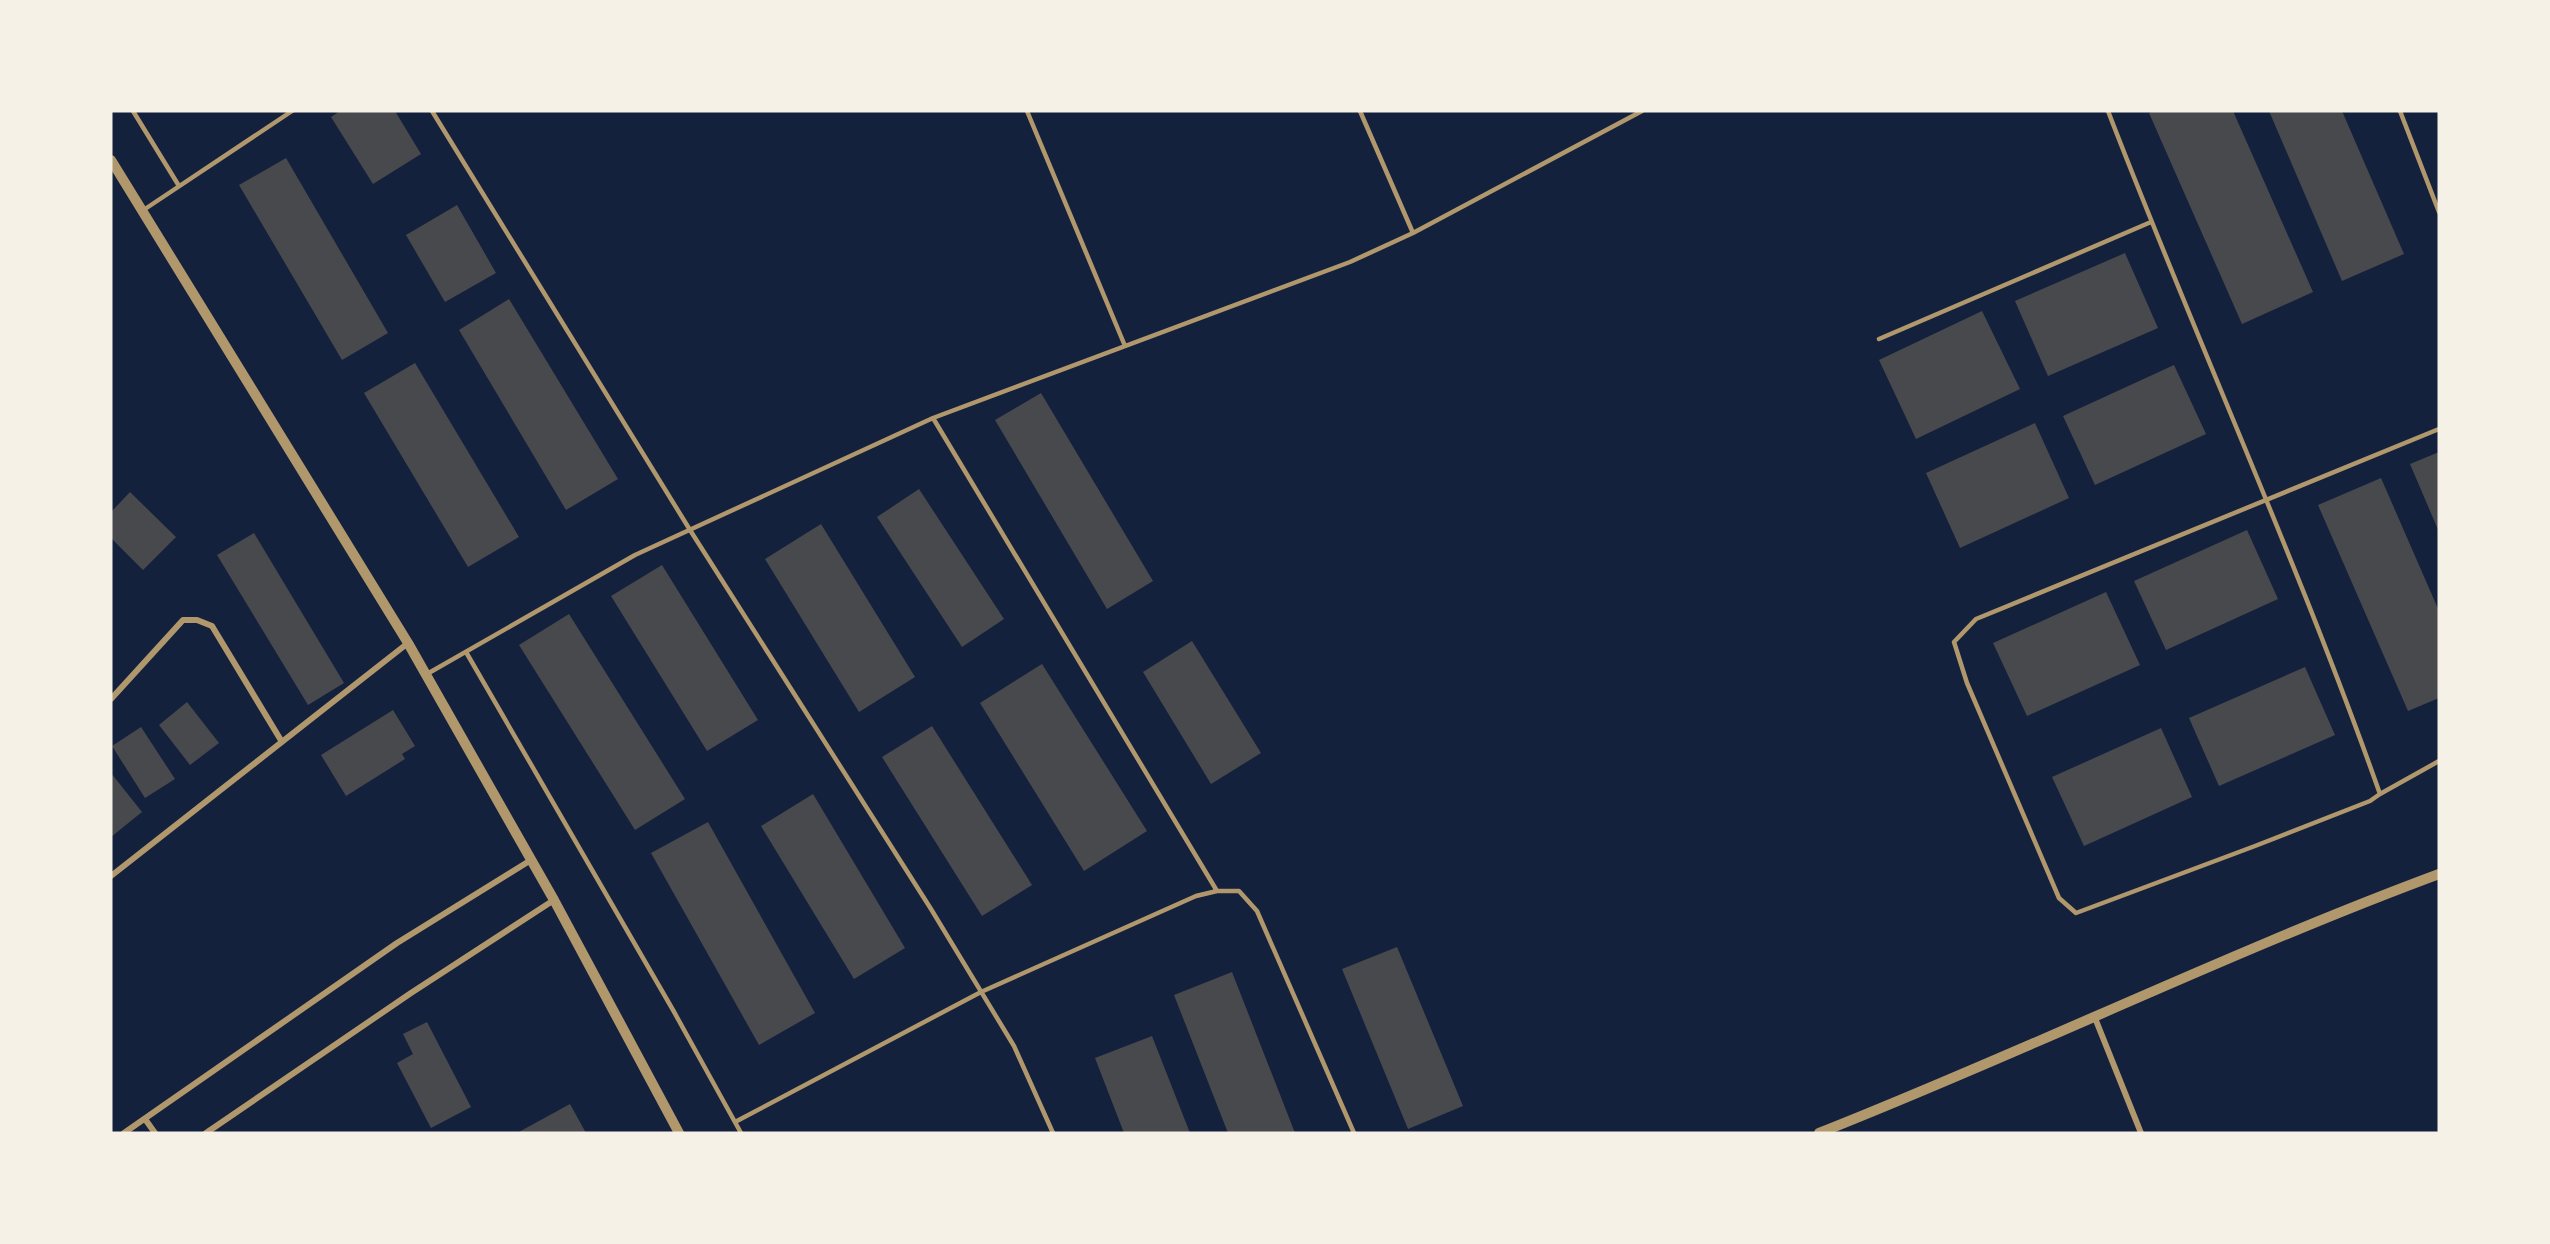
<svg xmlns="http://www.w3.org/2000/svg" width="2550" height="1244" font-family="'Zilla Slab',serif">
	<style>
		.building { fill: #48494c }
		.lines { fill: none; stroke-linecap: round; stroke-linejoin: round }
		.service { stroke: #b1986c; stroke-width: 4.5 }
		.minor { stroke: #b1986c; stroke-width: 6 }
		.tertiary { stroke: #b1986c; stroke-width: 10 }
	</style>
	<rect width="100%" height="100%" fill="#14213d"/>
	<!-- building -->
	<path class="building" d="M 340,111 L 395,111 L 421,154 L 373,184 L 331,117 Z
		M 2154,111 L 2233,111 L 2313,292 L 2242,324 L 2149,113 Z
		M 2269,111 L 2342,111 L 2404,254 L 2342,281 Z
		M 286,158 L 388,333 L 342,360 L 239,185 Z
		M 457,205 L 496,273 L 445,302 L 406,235 Z
		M 2125,253 L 2158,328 L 2048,376 L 2015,301 Z
		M 509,299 L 618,479 L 566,510 L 459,330 Z
		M 1982,311 L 2020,389 L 1916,439 L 1879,360 Z
		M 415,363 L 519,537 L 468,567 L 364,393 Z
		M 2174,365 L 2206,434 L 2095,485 L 2063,416 Z
		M 1041,393 L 1153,581 L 1107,609 L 995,420 Z
		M 2035,423 L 2069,498 L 1960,548 L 1926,473 Z
		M 2439,452 L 2439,532 L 2410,464 Z
		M 2381,478 L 2439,611 L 2439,698 L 2408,711 L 2318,505 Z
		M 919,489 L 1004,619 L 962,647 L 877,517 Z
		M 130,492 L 176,537 L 143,570 L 111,538 L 111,512 Z
		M 821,524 L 915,677 L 859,712 L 765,559 Z
		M 2247,530 L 2278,599 L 2166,650 L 2134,581 Z
		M 254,533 L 344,683 L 308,705 L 217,555 Z
		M 662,565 L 758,720 L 707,751 L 611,596 Z
		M 2106,592 L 2140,665 L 2027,716 L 1993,643 Z
		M 569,614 L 685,799 L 635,830 L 519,645 Z
		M 1192,641 L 1261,753 L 1211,784 L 1143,672 Z
		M 1042,664 L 1147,831 L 1084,871 L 980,703 Z
		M 2305,667 L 2335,735 L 2219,786 L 2189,718 Z
		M 187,702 L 219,743 L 190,765 L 159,725 Z
		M 393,710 L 415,746 L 402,754 L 405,759 L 346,796 L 321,755 Z
		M 932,726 L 1032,885 L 982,916 L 882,757 Z
		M 141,727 L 175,779 L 145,798 L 112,746 Z
		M 2161,728 L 2192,797 L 2084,846 L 2052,777 Z
		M 111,773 L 142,812 L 111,837 Z
		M 813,794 L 905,948 L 854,979 L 761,826 Z
		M 708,822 L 815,1013 L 759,1045 L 651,853 Z
		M 1397,947 L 1463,1106 L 1408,1129 L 1342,969 Z
		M 1232,972 L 1295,1133 L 1228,1133 L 1174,995 Z
		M 427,1022 L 471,1107 L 431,1128 L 397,1063 L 413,1054 L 403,1034 Z
		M 1152,1036 L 1190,1133 L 1124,1133 L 1095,1058 Z
		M 570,1104 L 586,1133 L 517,1133 Z"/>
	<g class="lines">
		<!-- service -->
		<path class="service" d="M 133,111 L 179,186
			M 432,111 L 690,530 L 931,909 L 1014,1046 L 1053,1133
			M 1027,111 L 1125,346
			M 1360,111 L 1413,233
			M 2108,111 C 2196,340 2298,562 2380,794 L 2370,801 L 2255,846 L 2076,913 L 2059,898 L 1967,683 L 1954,642 L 1976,619 L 2439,429
			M 2400,111 L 2439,212
			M 142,211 L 292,111
			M 1879,339 L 2151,222
			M 933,418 L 1217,891
			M 466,652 L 673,1010 L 741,1133
			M 427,674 L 635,555 L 933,418 L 1350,262 L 1413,233 L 1642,111
			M 2380,794 L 2439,761
			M 735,1122 L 981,992 L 1196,896 L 1217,891 L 1239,891 L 1257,911 L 1354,1133"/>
		<!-- minor -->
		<path class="minor" d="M 111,699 L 183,620 L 197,620 L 212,626 L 282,742
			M 111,876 L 408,643
			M 2095,1018 L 2141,1133
			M 145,1119 L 155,1133
			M 124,1133 L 397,943 L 531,860
			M 206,1133 L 411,993 L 554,900"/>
		<!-- tertiary -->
		<path class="tertiary" d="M 111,160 L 408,643 L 554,900 L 679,1133
			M 1819,1133 C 2027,1051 2229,952 2439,874"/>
	</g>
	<!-- border -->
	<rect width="2550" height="1244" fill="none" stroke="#f6f1e7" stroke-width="225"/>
</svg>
